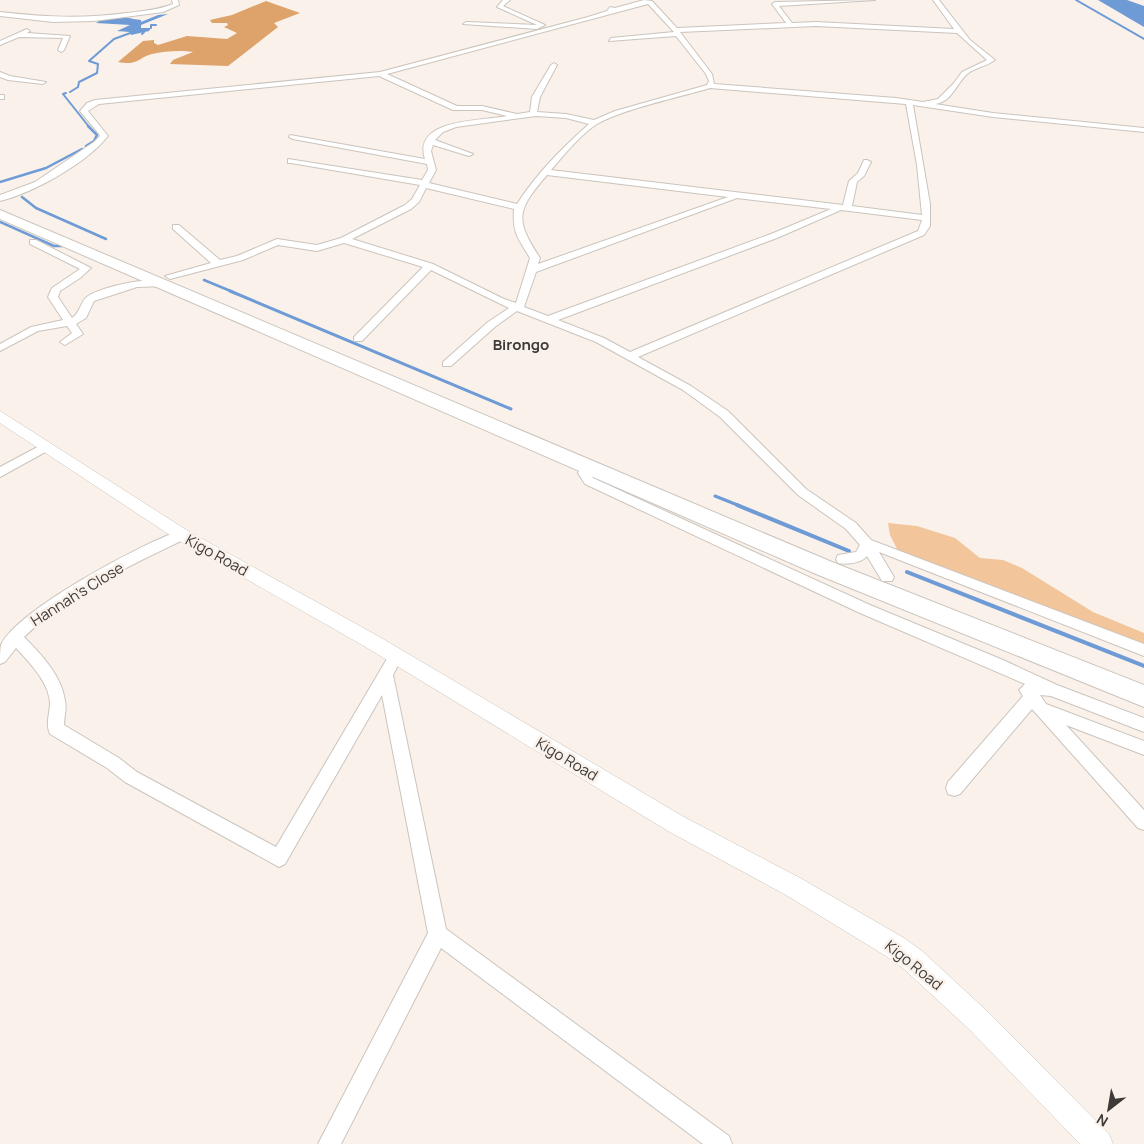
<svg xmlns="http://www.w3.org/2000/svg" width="1144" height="1144" font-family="Manrope,sans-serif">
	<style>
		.green { fill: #f2c59b }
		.forest { fill: #dda36a }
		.water { fill: #6e9bd6 }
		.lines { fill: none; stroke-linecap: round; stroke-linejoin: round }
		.stream-far3 { stroke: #6e9bd6; stroke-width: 2 }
		.stream-far2 { stroke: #6e9bd6; stroke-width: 2.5 }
		.stream-far1 { stroke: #6e9bd6; stroke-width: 3 }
		.stream { stroke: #6e9bd6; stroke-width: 4 }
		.minor-casing { stroke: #cbc4bd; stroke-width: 2 }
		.tertiary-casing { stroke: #cbc4bd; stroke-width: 1 }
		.trunk-casing { stroke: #cbc4bd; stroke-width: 2 }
		.minor { fill: #fff; fill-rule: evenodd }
		.tertiary { fill: #fff; fill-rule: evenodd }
		.trunk { fill: #fff; fill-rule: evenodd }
		.labels { text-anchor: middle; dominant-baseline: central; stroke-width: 5; stroke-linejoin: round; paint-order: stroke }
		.far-quarter-label { font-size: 15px; font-weight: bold; fill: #3d3a37; stroke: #f9f1ea }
		.street-label { font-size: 15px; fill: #3d3a37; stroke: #f9f1ea }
	</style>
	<rect width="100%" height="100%" fill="#f9f1ea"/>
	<!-- green -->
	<path class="green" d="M 888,523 L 917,526 L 955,538 L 980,558 L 1003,560 L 1022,568 L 1093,612 L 1144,633 L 1144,652 L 899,553 L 890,535 Z"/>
	<!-- forest -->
	<path class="forest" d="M 266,1 L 300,13 L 274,23 L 278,27 L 228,66 L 170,64 L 173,60 L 193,52 C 182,50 164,51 152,54 C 137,58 139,66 118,62 L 143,41 L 154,40 L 154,43 L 158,45 L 187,36 L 227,39 L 237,33 L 224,27 L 228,25 L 227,23 L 212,23 L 210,20 L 232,15 Z"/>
	<!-- water -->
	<path class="water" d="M 1098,0 L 1127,0 L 1144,6 L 1144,27 Z
		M 168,14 L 141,25 L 141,28 L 151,28 L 149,31 L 131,35 L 130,32 L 117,31 L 130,25 L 96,23 C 114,12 122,18 141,20 L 141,22 L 158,15 Z"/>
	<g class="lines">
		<!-- stream-far3 -->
		<path class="stream-far3" d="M 1076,0 L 1144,39
			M 151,28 L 151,25 L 156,25
			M 142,34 L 144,32
			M 70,92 L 78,87 L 79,82 L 97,73 L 98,64 L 89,61 L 114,39 L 133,32
			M 66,93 L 63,94 L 90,128"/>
		<!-- stream-far2 -->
		<path class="stream-far2" d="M 86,146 L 94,141 L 97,135 L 88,126
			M 0,182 L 46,168 L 82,149
			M 22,197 L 36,208 L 106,239
			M 0,222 L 54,246 L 62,246
			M 204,280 L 233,292"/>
		<!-- stream-far1 -->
		<path class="stream-far1" d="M 230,291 L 511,409
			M 715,496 L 740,506"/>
		<!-- stream -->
		<path class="stream" d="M 737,505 L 849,551
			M 907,572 L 1144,666"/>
		<defs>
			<path id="minor" d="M 172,0 L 178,0 L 179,5 L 163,12 L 94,21 L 53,22 L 0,16 L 0,12 C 46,17 81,19 127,13 C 143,11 158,10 173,4 Z
				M 503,0 L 510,0 L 503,6 L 545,25 L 537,29 L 463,24 L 466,22 L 537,25 L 497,7 Z
				M 644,0 L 652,1 L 677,28 L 786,23 L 772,4 L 775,2 L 875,0 L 779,6 L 792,23 L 816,22 L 954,29 L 933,0 L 939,0 L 970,40 L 995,60 C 987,66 974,68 967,74 C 956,84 952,102 935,104 L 993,113 L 1144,128 L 1144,132 L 993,117 L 913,105 L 930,204 L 930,226 L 924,235 L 638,357 L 691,386 L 728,411 L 806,489 L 856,523 L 871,540 L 1144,644 L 1144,656 L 879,552 L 894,577 L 892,581 L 882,581 L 867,556 C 862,563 846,565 838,563 L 836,559 L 838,555 L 856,552 L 860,545 L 846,529 L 798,495 L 720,417 L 683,390 L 596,342 L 517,311 L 496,326 L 451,366 L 443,366 L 443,362 L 488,322 L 509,308 L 431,270 L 362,341 L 354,341 L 354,337 L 423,267 L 344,243 L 317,251 L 278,245 L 243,260 L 170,279 L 165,276 L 211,263 L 173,229 L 173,225 L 179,225 L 220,260 L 237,256 L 277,239 L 317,245 L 341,238 L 405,205 L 412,199 L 420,185 L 291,163 L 288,163 L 288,159 L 422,180 L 428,170 L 427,164 L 293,139 L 289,137 L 290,135 L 425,159 C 412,118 483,121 507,116 L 482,110 L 453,110 L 379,76 L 99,104 L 88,111 L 108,136 C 87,163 33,193 0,201 L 0,195 L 35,182 L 94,142 L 100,136 L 99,134 L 80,111 L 87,103 L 95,100 L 380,72 L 588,17 L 607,11 L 610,7 L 615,8 ZM 648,4 L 674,32 L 611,38 L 609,41 L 676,36 L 706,74 L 709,81 L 707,85 L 615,111 L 594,120 L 566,114 L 537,112 L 540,97 L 557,65 L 554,63 L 551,65 L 532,97 L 530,112 L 517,114 L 482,106 L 457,106 L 387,74 ZM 816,26 L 957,33 L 987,60 L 962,72 L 954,83 L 938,99 L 923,102 L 896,98 L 714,84 L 712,74 L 680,32 ZM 710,88 L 906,104 L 917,165 L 922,215 L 852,206 L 857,182 L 864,176 L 871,162 L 867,160 L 864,160 L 858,173 L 849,181 L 843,205 L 551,170 C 564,155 580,135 597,124 C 623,109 680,97 710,88 ZM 536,116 L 566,118 L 589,124 C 561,149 537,173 517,204 L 429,183 L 436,170 L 431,151 L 433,145 L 469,156 L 473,154 L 435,140 L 443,132 L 456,127 ZM 547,175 L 728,197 L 538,264 L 540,258 C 514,219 517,210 547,175 ZM 426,188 L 514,209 C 512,233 518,238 530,258 L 516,303 L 504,299 L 433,264 L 352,239 L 411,209 L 419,202 ZM 737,198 L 831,209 L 771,234 L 548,316 L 524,307 L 536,272 ZM 841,210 L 922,220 L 918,231 L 630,352 L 604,338 L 558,320 L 777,238 Z
				M 27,29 L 30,31 L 27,33 L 70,36 L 64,50 L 61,52 L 58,50 L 63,38 L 19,37 L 0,45 L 0,41 Z
				M 0,72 L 10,76 L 46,82 L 43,84 L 8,80 L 0,77 Z
				M 0,95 L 4,95 L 4,99 L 0,99 Z
				M 30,240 L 36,240 L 91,268 L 80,278 L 60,291 L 58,297 L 72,318 C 81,312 80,301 88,296 C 100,287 158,274 169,283 L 164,286 L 137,287 L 94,301 L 86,318 L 76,324 L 83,334 L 65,345 L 60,342 L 72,333 L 67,326 L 38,331 L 0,351 L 0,344 L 31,327 L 63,320 L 48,297 L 52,288 L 80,269 L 30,244 Z
				M 45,443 L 49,444 L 51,447 L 49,450 L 0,477 L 0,467 Z
				M 587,462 L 593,466 L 590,473 L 593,478 L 870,605 L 1003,660 L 1057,685 L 1144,718 L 1144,732 L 1051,696 L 1040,695 L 1046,704 L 1144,741 L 1144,755 L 1066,725 L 1144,810 L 1144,830 L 1138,828 L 1032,709 L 960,794 L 954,796 L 948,794 L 946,788 L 948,782 L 1023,696 L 1019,690 L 1025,684 L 860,613 L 585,484 L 578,473 L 583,463 Z
				M 182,530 L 189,535 L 187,538 C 130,566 69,593 24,637 C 41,654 62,676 65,701 C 67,709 64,717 64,725 L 119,758 L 137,772 L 276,847 L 391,652 L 396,650 L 401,652 L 403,656 L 393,675 L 446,929 L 729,1136 L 732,1144 L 703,1144 L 441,948 L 341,1144 L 318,1144 L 428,933 L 382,695 L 285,864 L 279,867 L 125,782 L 107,768 L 50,734 C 45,723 50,714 50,703 C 49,682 29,662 16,648 L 5,662 L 0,664 C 0,659 0,650 1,645 C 17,610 144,542 182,530 Z"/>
			<path id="tertiary" d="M 0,411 L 188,531 L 378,636 L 684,817 L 802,879 L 904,938 L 922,951 L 988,1012 L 1109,1134 L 1113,1144 L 1080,1144 L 970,1030 L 904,969 L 886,956 L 786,895 L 668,831 L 364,646 L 176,539 L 0,423 Z"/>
			<path id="trunk" d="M 0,210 L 832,562 L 1144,685 L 1144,707 L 816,574 L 0,219 Z"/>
		</defs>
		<!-- minor casing -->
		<use href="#minor" class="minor-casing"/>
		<!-- tertiary casing -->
		<use href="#tertiary" class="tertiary-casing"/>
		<!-- trunk casing -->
		<use href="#trunk" class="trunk-casing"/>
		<!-- minor -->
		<use href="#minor" class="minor"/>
		<!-- tertiary -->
		<use href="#tertiary" class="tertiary"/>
		<!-- trunk -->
		<use href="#trunk" class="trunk"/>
	</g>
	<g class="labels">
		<!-- far-quarter labels -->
		<g class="far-quarter-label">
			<text x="521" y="344">Birongo</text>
		</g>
		<!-- street labels -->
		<g class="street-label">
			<text transform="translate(217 555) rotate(29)">Kigo Road</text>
			<text transform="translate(77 594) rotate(-32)">Hannah's Close</text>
			<text transform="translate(567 759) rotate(31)">Kigo Road</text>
			<text transform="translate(914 965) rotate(39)">Kigo Road</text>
		</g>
	</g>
	<!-- north arrow -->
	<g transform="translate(1109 1109) rotate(211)" stroke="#f9f1ea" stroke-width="4" paint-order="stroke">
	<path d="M0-4L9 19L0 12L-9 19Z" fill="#3d3a37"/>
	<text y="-8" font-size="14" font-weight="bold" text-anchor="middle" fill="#3d3a37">N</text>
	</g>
</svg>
